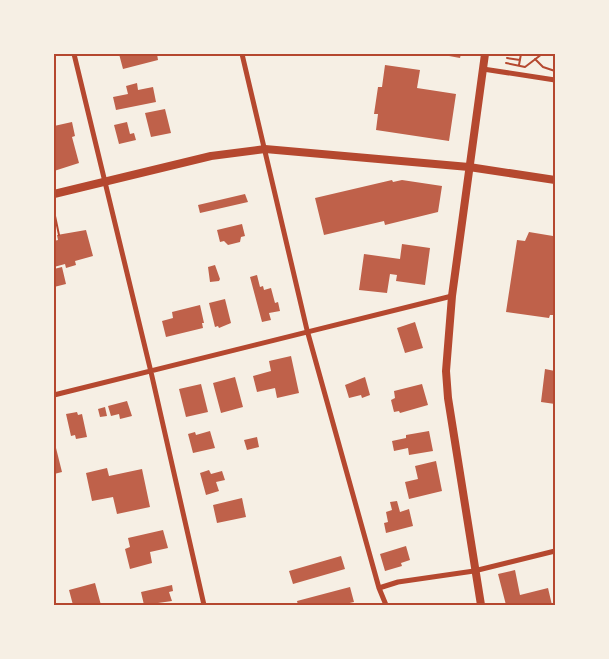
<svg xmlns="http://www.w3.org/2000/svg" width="609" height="659" font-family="'Nunito Sans',sans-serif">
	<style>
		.building { fill: #bf614a }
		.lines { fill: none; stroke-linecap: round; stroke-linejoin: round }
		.path { stroke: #b5482f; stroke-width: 2 }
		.minor { stroke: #b5482f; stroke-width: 5 }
		.tertiary { stroke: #b5482f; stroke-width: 8 }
		.neatline { fill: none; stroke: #b5482f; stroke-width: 2 }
	</style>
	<rect width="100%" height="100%" fill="#f6efe4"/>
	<!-- building -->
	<path class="building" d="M 119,54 L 157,54 L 158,60 L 123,69 Z
		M 438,54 L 461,54 L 460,58 Z
		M 385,65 L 420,70 L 417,88 L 456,94 L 449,141 L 376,130 L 378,114 L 374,114 L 378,87 L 382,87 Z
		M 137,83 L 138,90 L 153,87 L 156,102 L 116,110 L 113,97 L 128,94 L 126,86 Z
		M 165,109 L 171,133 L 151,137 L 145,113 Z
		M 72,122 L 75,136 L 72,137 L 79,163 L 54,171 L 54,126 Z
		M 127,122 L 130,134 L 134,133 L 136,140 L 119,144 L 114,125 Z
		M 392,180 L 393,182 L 402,180 L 442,186 L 438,212 L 385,225 L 384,221 L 324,235 L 315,198 Z
		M 245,194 L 248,202 L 200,213 L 198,205 Z
		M 242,224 L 245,236 L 241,237 L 240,242 L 228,245 L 224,241 L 220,242 L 217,230 Z
		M 86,230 L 93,256 L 75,261 L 76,265 L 66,268 L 65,264 L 54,267 L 54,241 L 58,240 L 57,235 Z
		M 529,232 L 553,236 L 553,239 L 555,239 L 555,302 L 553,315 L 550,315 L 549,318 L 506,312 L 517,240 L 525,241 Z
		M 402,244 L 430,248 L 425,285 L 396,281 L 397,275 L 390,274 L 387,293 L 359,290 L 364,254 L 400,259 Z
		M 215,265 L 220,279 L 219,281 L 210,282 L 208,267 Z
		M 62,267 L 66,284 L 54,287 L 54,269 Z
		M 257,275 L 260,287 L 263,286 L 264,290 L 271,288 L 275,303 L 278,302 L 280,311 L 269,313 L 271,320 L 262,322 L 250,277 Z
		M 225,299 L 231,323 L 219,328 L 218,326 L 215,327 L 209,303 Z
		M 200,305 L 204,323 L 202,323 L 203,328 L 166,337 L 162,321 L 173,318 L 172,312 Z
		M 415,322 L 423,348 L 405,353 L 397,328 Z
		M 291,356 L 299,393 L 277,398 L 275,388 L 257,392 L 253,376 L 271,371 L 269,361 Z
		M 545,369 L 555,371 L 555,404 L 541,402 Z
		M 235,377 L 243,407 L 221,413 L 213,383 Z
		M 365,377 L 370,395 L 362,398 L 361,395 L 349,398 L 345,385 Z
		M 201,384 L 208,412 L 186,417 L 179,389 Z
		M 422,384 L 428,405 L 400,413 L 399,411 L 394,412 L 391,400 L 395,398 L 394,391 Z
		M 127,401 L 132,416 L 120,419 L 119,414 L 111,416 L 108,406 Z
		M 105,407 L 107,416 L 100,417 L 98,409 Z
		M 77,412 L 78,415 L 82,414 L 87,437 L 76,439 L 75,435 L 71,436 L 66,414 Z
		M 210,431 L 215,448 L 193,453 L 188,434 L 195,432 L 196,435 Z
		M 429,431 L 433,451 L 409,455 L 408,448 L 394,451 L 392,441 L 406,438 L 406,435 Z
		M 257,437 L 259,447 L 247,450 L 244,440 Z
		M 54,440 L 62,472 L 54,474 Z
		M 436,461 L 442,491 L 409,499 L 405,482 L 418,479 L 415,466 Z
		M 107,468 L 109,476 L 142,469 L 150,507 L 117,514 L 113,497 L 92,501 L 86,473 Z
		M 209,470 L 211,474 L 222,471 L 225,480 L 216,482 L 219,491 L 206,495 L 200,473 Z
		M 242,498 L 246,517 L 217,523 L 213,505 Z
		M 397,501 L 400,512 L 409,509 L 413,526 L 386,533 L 384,523 L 388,522 L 386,512 L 392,510 L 390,502 Z
		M 163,530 L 168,548 L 150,552 L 152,563 L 130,569 L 125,549 L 130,547 L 128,538 Z
		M 406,546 L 410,560 L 401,563 L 402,566 L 385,571 L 380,554 Z
		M 341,556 L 345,569 L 293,584 L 289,571 Z
		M 515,570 L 520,595 L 548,588 L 552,605 L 506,605 L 498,574 Z
		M 95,583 L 101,605 L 73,605 L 69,590 Z
		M 172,585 L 173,591 L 169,592 L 172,601 L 144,605 L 141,592 Z
		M 350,587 L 354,602 L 341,605 L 298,605 L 297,601 Z"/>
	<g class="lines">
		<!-- path -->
		<path class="path" d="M 507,58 L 520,60
			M 535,59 L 543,67 L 555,71
			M 506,63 L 525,67 L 542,54
			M 519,65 L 521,54
			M 55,216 L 59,235"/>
		<!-- minor -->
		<path class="minor" d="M 74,54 L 151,372 L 204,605
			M 242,54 L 307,330 L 379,588 L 386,605
			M 483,69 L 555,80
			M 54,395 L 452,296
			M 379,588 L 398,582 L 474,571 L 555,551"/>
		<!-- tertiary -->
		<path class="tertiary" d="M 54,194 L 211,156 L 265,149 L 469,167 L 555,180
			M 481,605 L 448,398 L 446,371 L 452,296 L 485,54"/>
	</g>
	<!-- border -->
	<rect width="609" height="659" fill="none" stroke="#f6efe4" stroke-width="110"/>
	<rect x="55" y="55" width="499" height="549" class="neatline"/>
</svg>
